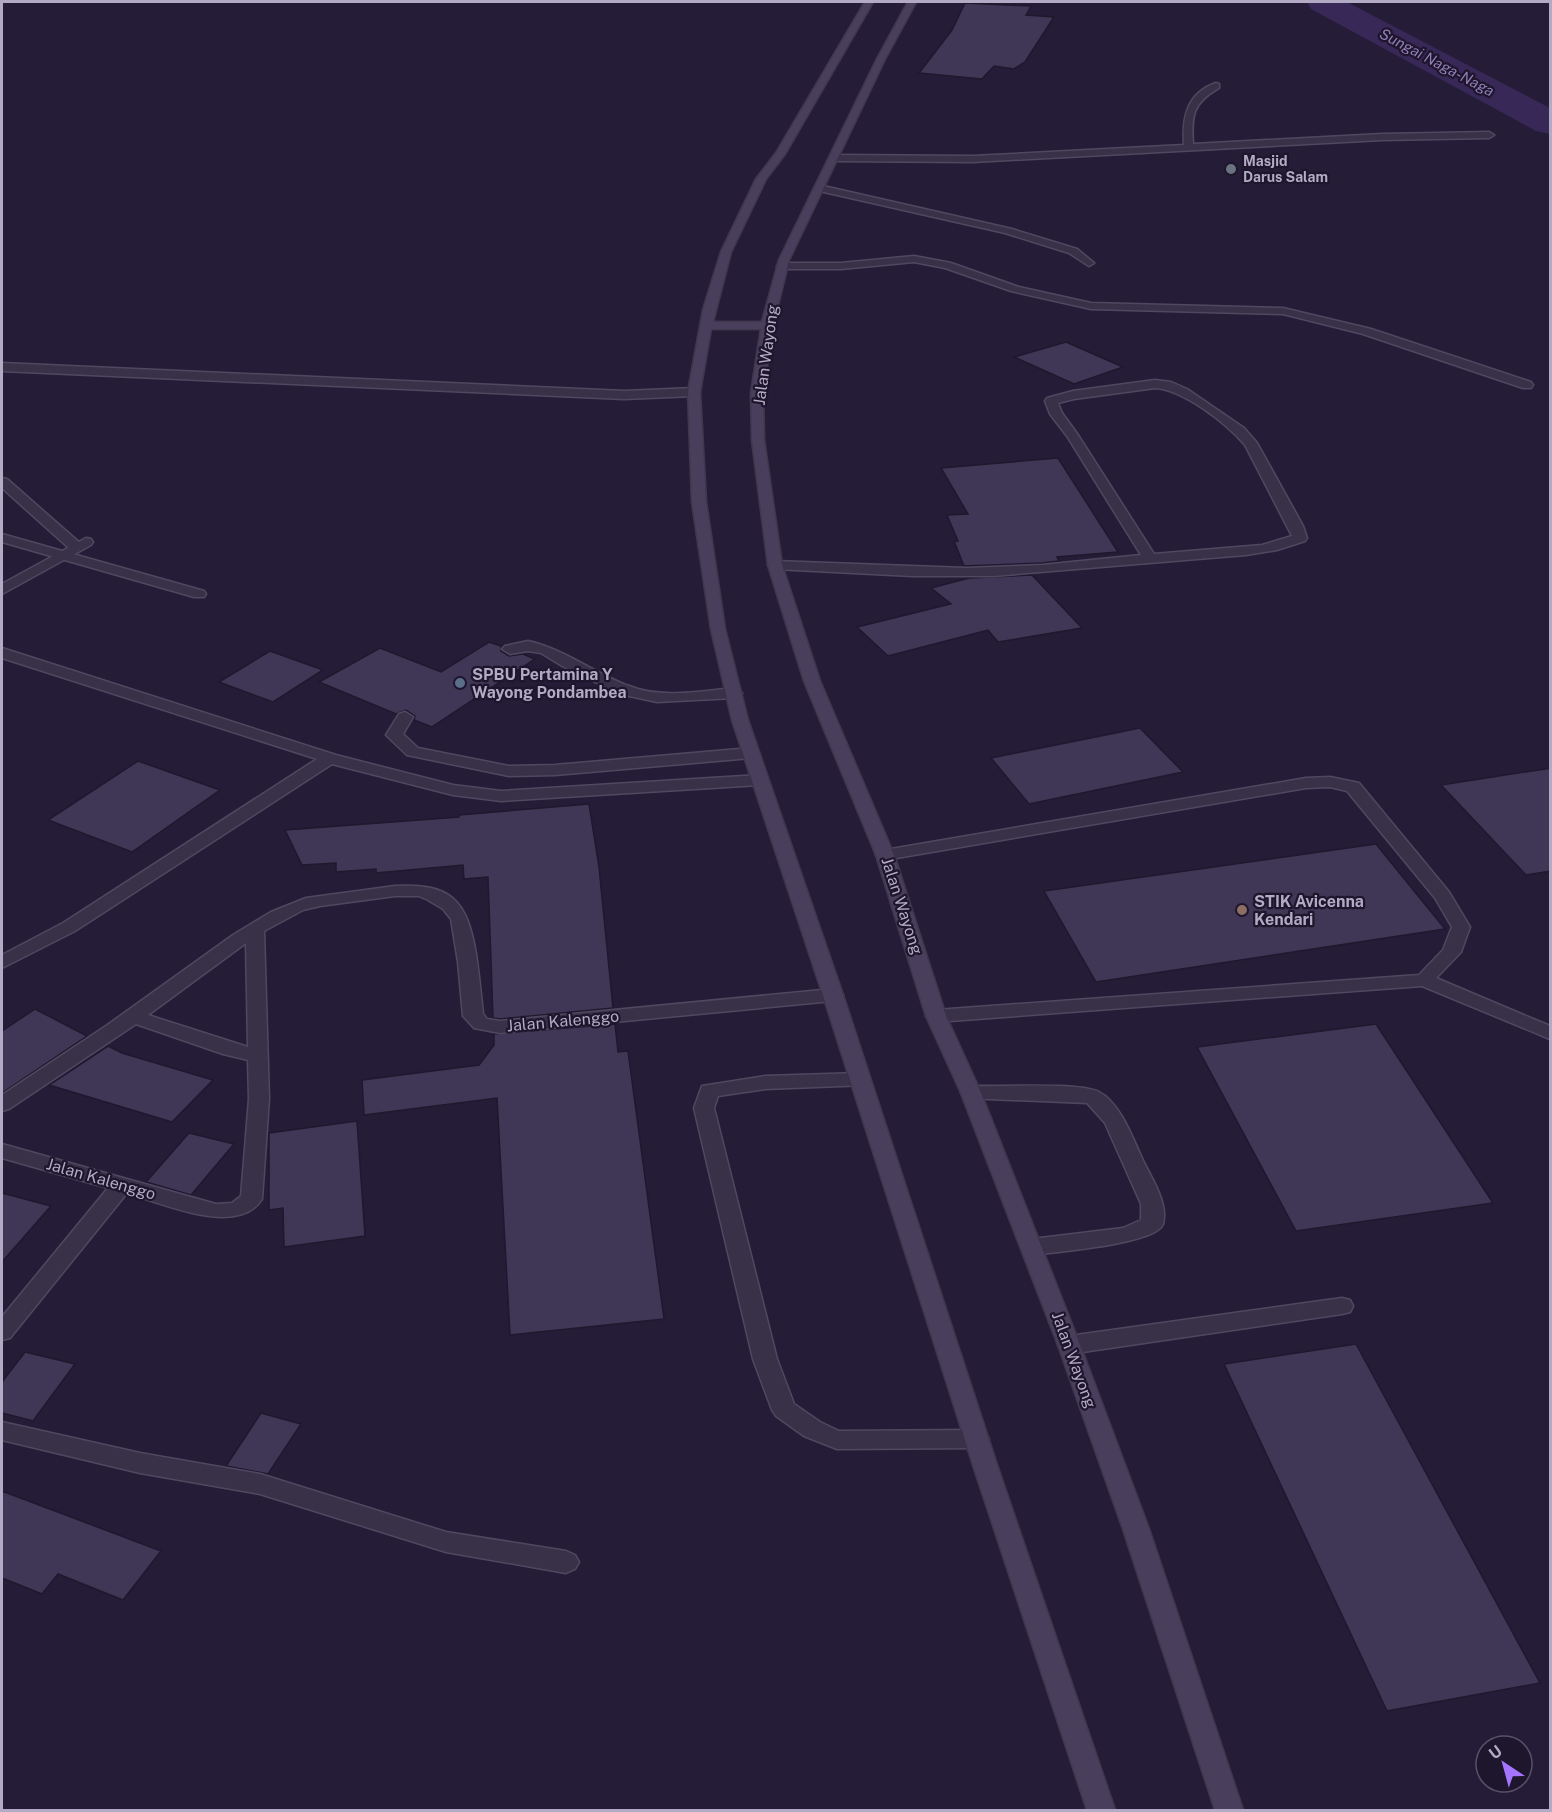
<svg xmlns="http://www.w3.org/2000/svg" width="1552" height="1812" font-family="'Public Sans',sans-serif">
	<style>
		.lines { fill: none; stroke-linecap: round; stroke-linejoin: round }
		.river { fill: #372857; fill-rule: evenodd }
		.building { fill: #403655; stroke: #1f182e; stroke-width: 1.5 }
		.lane-casing { stroke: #504860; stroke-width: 3 }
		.street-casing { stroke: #504860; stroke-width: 3 }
		.secondary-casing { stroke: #3e374e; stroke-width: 3 }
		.lane { fill: #383147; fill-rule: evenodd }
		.street { fill: #383147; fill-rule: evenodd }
		.secondary { fill: #493e5b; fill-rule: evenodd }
		.worship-dot { fill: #6b7280; stroke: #1d162c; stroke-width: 2 }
		.service-dot { fill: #5c6f8a; stroke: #1d162c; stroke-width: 2 }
		.education-dot { fill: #8d6e63; stroke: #1d162c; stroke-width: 2 }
		.labels { text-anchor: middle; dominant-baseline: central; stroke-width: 4.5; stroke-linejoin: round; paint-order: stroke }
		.far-poi-label { font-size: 14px; font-weight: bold; fill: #b3aac5; stroke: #1d162c; text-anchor: start }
		.far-water-label { font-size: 15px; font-style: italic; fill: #917fb9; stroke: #1d162c }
		.street-label { font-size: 16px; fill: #b3aac5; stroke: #1d162c }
		.poi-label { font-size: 16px; font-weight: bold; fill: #b3aac5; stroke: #1d162c; text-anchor: start }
	</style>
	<rect width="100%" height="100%" fill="#251d37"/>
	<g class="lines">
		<!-- river -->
		<path class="river" d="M 1307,2 L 1347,2 L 1550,108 L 1550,134 L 1536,131 L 1311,9 Z"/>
	</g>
	<!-- building -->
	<path class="building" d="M 965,3 L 1031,6 L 1026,15 L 1054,17 L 1025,62 L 1014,69 L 994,66 L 982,79 L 919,73 L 952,30 Z
		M 1066,342 L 1123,367 L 1074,384 L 1014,357 Z
		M 1058,458 L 1118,552 L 1057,557 L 1059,561 L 1042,563 L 964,566 L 954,541 L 958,541 L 947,515 L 968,514 L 941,468 Z
		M 1032,575 L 1082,628 L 998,642 L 988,630 L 888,656 L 857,627 L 951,604 L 931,588 L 969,578 Z
		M 489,642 L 501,646 L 501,651 L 509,656 L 523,654 L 535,659 L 432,727 L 414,720 L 415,716 L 406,710 L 396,714 L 319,682 L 380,648 L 441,672 Z
		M 270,651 L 323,670 L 273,702 L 219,682 Z
		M 1140,728 L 1183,772 L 1029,804 L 991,758 Z
		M 138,761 L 220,790 L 132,852 L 48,820 Z
		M 1551,768 L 1551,871 L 1526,875 L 1441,785 Z
		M 589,804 L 599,867 L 613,1008 L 500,1019 L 493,1018 L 488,877 L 464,879 L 463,865 L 376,873 L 376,869 L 336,872 L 336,863 L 302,865 L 285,830 L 459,817 L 459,815 Z
		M 1376,844 L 1445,929 L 1096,982 L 1044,891 Z
		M 35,1009 L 87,1036 L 2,1093 L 2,1031 Z
		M 615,1024 L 618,1052 L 628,1051 L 664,1319 L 510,1335 L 497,1098 L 364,1115 L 362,1080 L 479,1065 L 494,1045 L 494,1034 Z
		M 1376,1024 L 1493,1203 L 1296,1231 L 1197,1047 Z
		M 108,1046 L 122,1053 L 213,1080 L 172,1122 L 49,1085 Z
		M 357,1121 L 365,1236 L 284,1247 L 283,1208 L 269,1210 L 269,1133 Z
		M 189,1133 L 234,1144 L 191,1195 L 146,1182 Z
		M 2,1193 L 51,1206 L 2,1262 Z
		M 1356,1344 L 1540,1683 L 1387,1711 L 1224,1364 Z
		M 25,1352 L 75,1364 L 33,1421 L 2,1413 L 2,1382 Z
		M 261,1413 L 301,1424 L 268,1474 L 226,1466 Z
		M 2,1491 L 161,1551 L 123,1600 L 58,1574 L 42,1594 L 2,1578 Z"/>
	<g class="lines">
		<defs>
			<path id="lane" d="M 819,185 L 1012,229 L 1077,249 L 1094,263 L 1089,266 L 1069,253 L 1005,233 L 815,190 L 814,188 Z
				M 2,363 L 624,391 L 694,388 L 700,392 L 694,396 L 624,399 L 2,371 Z
				M 2,478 L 7,479 L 81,544 L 83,547 L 81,550 L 71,550 L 2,488 Z
				M 2,534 L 204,591 L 206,594 L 204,597 L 194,597 L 2,542 Z
				M 528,641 C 564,649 594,673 629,686 C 661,699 701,691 734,688 L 742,693 L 734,698 L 657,702 L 620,694 L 564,667 L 541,653 L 528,651 L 510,654 L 502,649 L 505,646 Z
				M 405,712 L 413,717 L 403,734 L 418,748 L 509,766 L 555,765 L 751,748 L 759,753 L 751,758 L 555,775 L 509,776 L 407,755 L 386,735 L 399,714 Z
				M 1330,777 L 1359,783 L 1449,892 L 1470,927 L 1461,952 L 1436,978 L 1550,1026 L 1550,1039 L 1422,986 L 936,1022 L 929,1020 L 926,1016 L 929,1012 L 936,1010 L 1419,975 L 1443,950 L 1452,927 L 1435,898 L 1347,791 L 1330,787 L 1306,788 L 885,860 L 879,859 L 876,855 L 879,851 L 885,850 L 1306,778 Z
				M 860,1073 L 867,1075 L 870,1080 L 867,1085 L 765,1089 L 718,1096 L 714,1108 L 777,1359 L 794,1404 L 820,1422 L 839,1431 L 977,1430 L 985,1432 L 989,1439 L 985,1446 L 977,1448 L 837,1449 L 804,1436 L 776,1416 L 772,1410 L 753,1359 L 694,1108 L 702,1086 L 765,1076 Z
				M 971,1086 C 997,1087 1079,1082 1099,1092 C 1119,1102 1132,1136 1141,1156 C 1149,1175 1169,1202 1163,1224 C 1157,1244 1053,1252 1032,1255 L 1024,1253 L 1021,1247 L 1024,1241 L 1032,1239 L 1123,1228 L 1141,1220 L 1141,1204 L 1105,1123 L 1087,1103 L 964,1098 L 961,1093 L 964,1088 Z
				M 1342,1298 L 1350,1300 L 1353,1306 L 1350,1312 L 1342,1314 L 1069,1354 L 1061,1351 L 1058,1345 L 1061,1339 L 1069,1336 Z"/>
			<path id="street" d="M 1216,83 L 1219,84 L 1219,88 C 1193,103 1191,115 1193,144 L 1382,134 L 1489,132 L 1494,135 L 1489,138 L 1382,140 L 973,162 L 835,161 L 830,158 L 835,155 L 973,156 L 1184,145 C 1182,117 1187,93 1216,83 Z
				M 914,256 L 951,263 L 1019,287 L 1091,303 L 1283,308 L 1371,329 L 1531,382 L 1533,385 L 1531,388 L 1523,388 L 1363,334 L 1283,314 L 1091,309 L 1011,291 L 945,268 L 914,262 L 841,269 L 782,269 L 777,266 L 782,263 L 841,263 Z
				M 1155,380 L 1171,382 L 1187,389 L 1244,428 L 1257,443 L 1303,526 L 1307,538 L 1305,541 L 1277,550 L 1246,555 L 993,576 L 912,576 L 775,569 L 768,565 L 775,561 L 966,568 L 1042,565 L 1141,555 L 1067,436 L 1050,414 L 1045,401 L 1047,398 L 1073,391 ZM 1155,388 C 1184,390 1226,423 1245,445 L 1292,536 L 1262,545 L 1154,554 L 1078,435 L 1062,413 L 1058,403 L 1074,399 Z
				M 86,538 L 91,539 L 93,542 L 91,545 L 2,594 L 2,584 Z
				M 2,648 L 336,755 L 453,785 L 501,791 L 760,775 L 768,780 L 760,785 L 501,801 L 453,795 L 332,764 L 75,931 L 2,968 L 2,955 L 63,923 L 317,759 L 2,658 Z
				M 395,886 C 451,883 467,900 476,954 C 479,974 481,994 483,1014 L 487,1019 L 500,1021 L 833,989 L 840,991 L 843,995 L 840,999 L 833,1001 L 500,1033 L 474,1028 L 463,1016 L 458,962 L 451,919 L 443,909 L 428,900 L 419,896 L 395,896 L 320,906 L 303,910 L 264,931 L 269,1099 L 262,1199 C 238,1238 162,1203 127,1193 L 10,1338 L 2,1340 L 2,1317 L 108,1188 L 2,1158 L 2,1144 L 216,1204 L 232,1203 L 241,1196 L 249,1099 L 248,1060 L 223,1054 L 136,1024 L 9,1109 L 2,1111 L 2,1095 L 106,1026 L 233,935 L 271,912 L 306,898 ZM 246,943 L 248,1047 L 148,1015 Z
				M 2,1422 L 140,1453 L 260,1474 L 446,1532 L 566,1551 L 575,1555 L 579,1562 L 575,1569 L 566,1573 L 446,1552 L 260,1494 L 140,1473 L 2,1440 Z"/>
			<path id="secondary" d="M 865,2 L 873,2 L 785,154 L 766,179 L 731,252 L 713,322 L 762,322 L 779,260 L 877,59 L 908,2 L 916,2 L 885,59 L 789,260 L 773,326 L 763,393 L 764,440 L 782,565 L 820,681 L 894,855 L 946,1016 L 981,1093 L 1080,1345 L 1149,1529 L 1243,1810 L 1215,1810 L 1123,1529 L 1058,1345 L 961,1093 L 926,1016 L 876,855 L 804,681 L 768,565 L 752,440 L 751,393 L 761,329 L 711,329 L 700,392 L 706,502 L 725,629 L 748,720 L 843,995 L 997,1465 L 1115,1810 L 1087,1810 L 973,1465 L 823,995 L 732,720 L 711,629 L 692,502 L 688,392 L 703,310 L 721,252 L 756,179 L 776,153 Z"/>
		</defs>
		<!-- lane casing -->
		<use href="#lane" class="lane-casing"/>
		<!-- street casing -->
		<use href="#street" class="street-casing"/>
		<!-- secondary casing -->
		<use href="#secondary" class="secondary-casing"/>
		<!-- lane -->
		<use href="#lane" class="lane"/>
		<!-- street -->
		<use href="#street" class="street"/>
		<!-- secondary -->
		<use href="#secondary" class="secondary"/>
	</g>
	<!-- markers -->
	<circle class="worship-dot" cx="1231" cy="169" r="6"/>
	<circle class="service-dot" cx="460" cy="683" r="6"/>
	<circle class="education-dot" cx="1242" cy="910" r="6"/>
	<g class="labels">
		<!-- far-poi labels -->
		<g class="far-poi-label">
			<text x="1243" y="161">Masjid<tspan x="1243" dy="16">Darus Salam</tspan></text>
		</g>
		<!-- far-water labels -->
		<g class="far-water-label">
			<text transform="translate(1437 62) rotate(28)">Sungai Naga-Naga</text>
		</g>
		<!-- street labels -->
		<g class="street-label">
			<text transform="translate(766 355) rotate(-82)">Jalan Wayong</text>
			<text transform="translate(902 906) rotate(72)">Jalan Wayong</text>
			<text transform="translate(563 1021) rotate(-5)">Jalan Kalenggo</text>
			<text transform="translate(101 1179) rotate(16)">Jalan Kalenggo</text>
			<text transform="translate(1074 1360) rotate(70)">Jalan Wayong</text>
		</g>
		<!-- poi labels -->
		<g class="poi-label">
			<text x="472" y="674">SPBU Pertamina Y<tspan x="472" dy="18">Wayong Pondambea</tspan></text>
			<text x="1254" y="901">STIK Avicenna<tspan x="1254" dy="18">Kendari</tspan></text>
		</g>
	</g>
	<!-- border -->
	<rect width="1552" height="1812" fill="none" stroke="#b3aac5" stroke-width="6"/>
	<!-- north arrow -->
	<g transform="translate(1504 1764) rotate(324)"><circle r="28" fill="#1d162c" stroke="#595169" stroke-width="1.5"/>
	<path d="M0-4.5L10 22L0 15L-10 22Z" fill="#a575ff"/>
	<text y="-9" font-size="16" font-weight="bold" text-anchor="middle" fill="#b3aac5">U</text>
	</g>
</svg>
